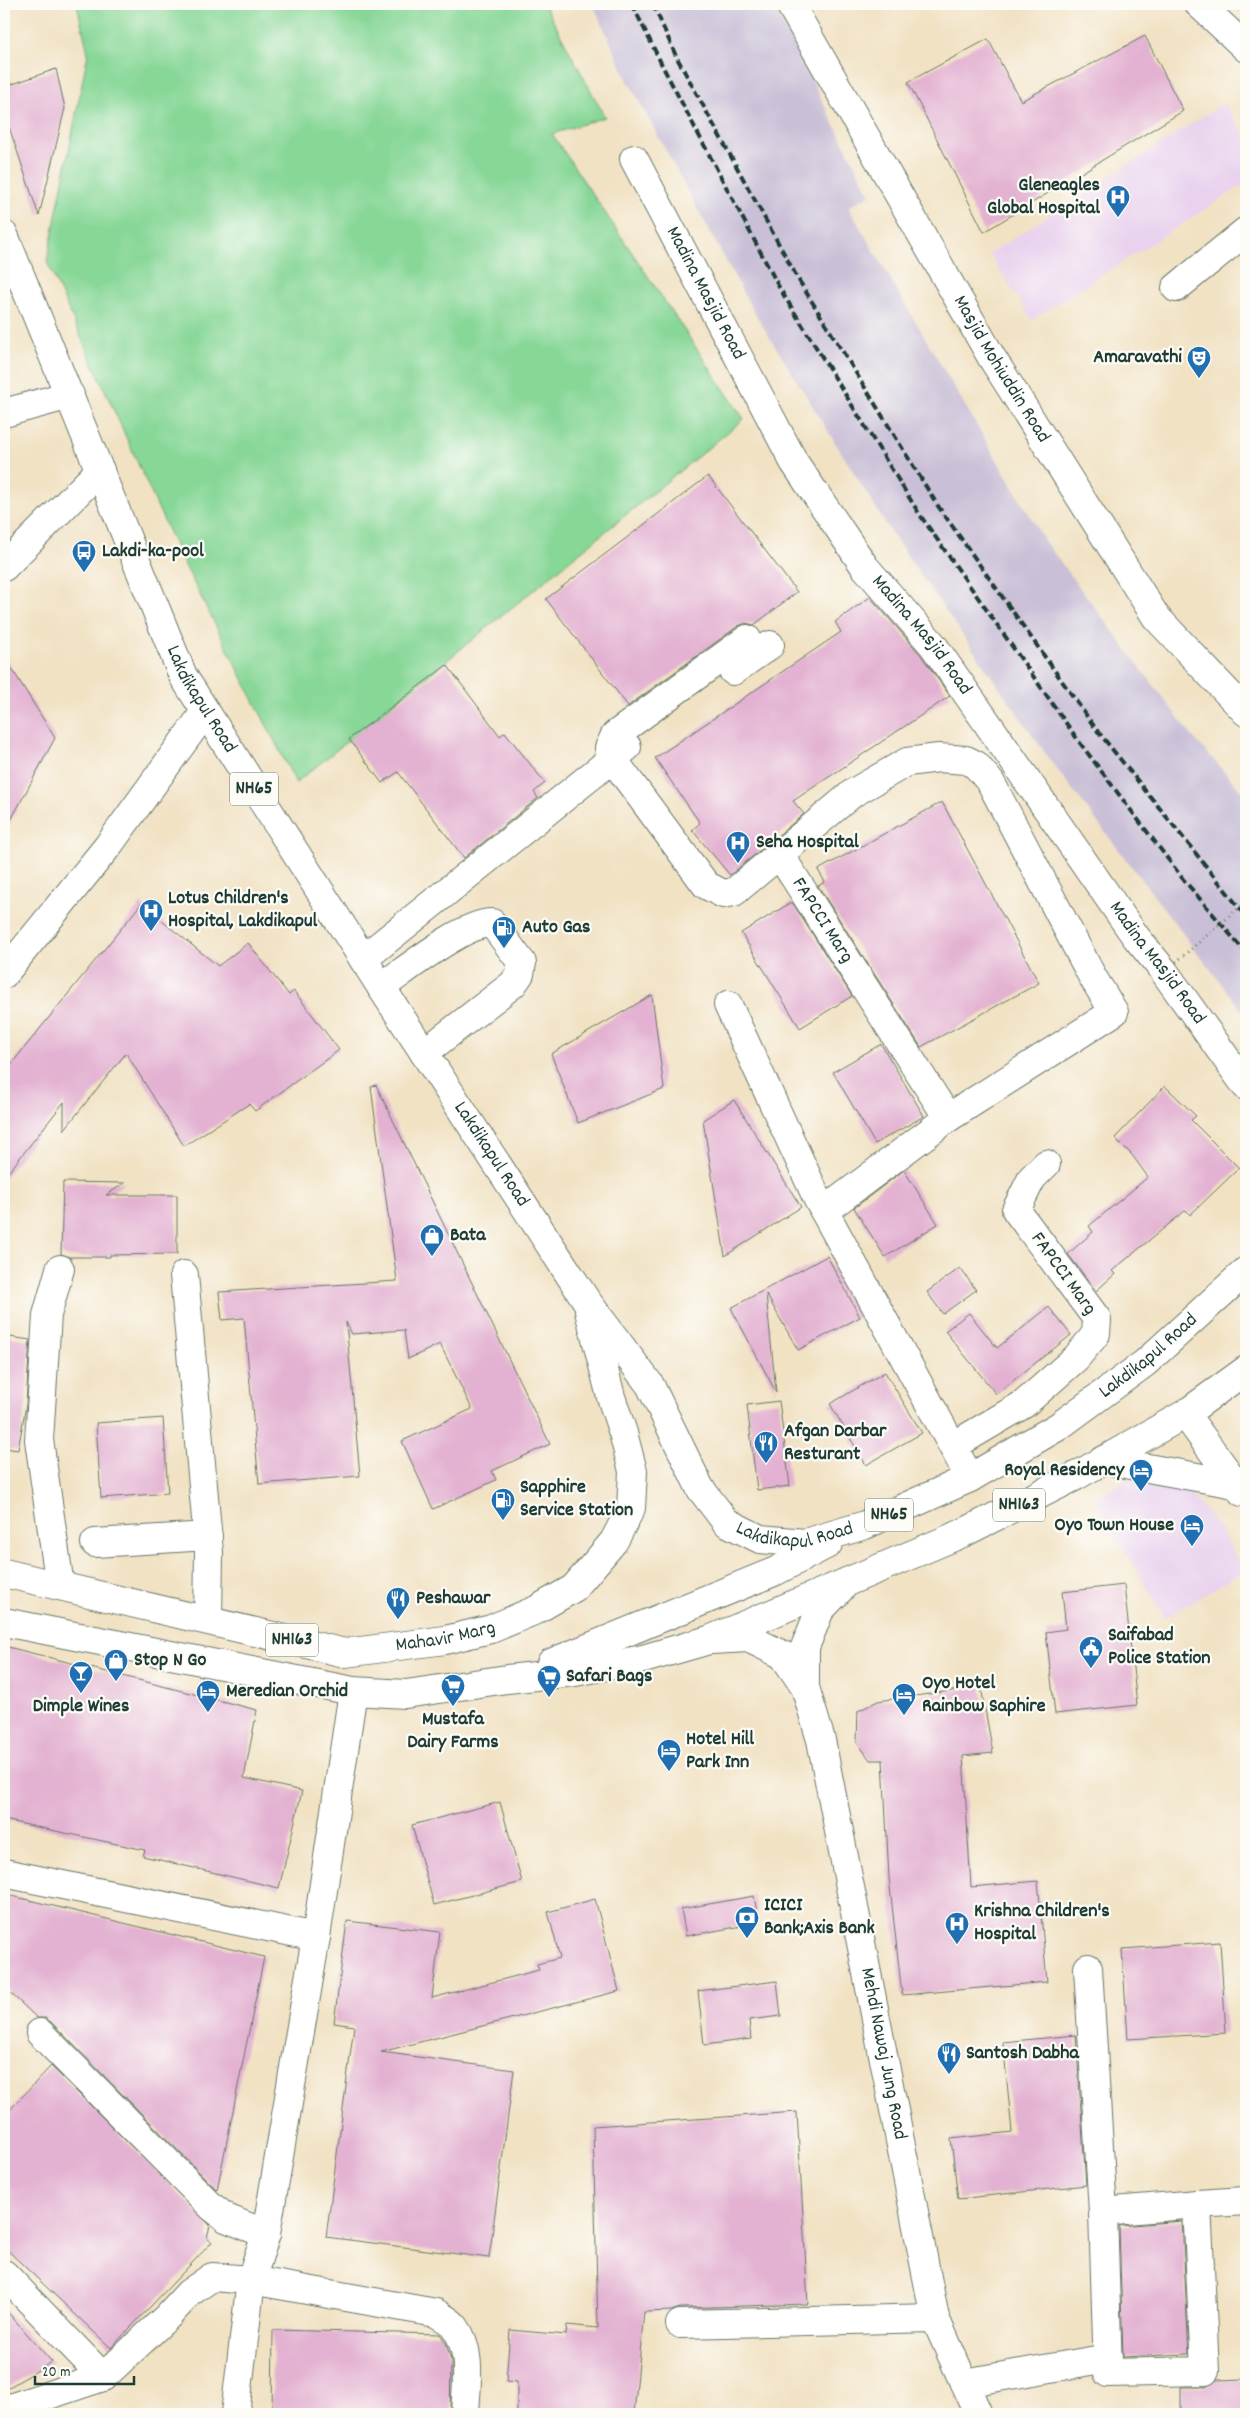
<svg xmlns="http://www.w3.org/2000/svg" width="1250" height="2418" font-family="Dekko,sans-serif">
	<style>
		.built { fill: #e9d2ee }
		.industrial { fill: #c9bfd7 }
		.green { fill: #87d797; stroke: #538a66 }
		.building { fill: #e3b2d2 }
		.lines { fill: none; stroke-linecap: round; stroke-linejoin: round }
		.minor-casing { stroke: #687766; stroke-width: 30 }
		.major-casing { stroke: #687766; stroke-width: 30 }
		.highway-casing { stroke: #687766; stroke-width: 30 }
		.minor { stroke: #fff; stroke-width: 28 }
		.major { stroke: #fff; stroke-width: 28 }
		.highway { stroke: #fff; stroke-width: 28 }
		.rail { stroke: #1f3d34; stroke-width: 4; stroke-dasharray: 8 4; stroke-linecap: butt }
		.path-bridge { stroke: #687766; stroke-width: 3; stroke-dasharray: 1 4; stroke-linecap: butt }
		.labels { text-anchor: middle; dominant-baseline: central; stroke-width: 4.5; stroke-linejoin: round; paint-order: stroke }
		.shield { fill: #fdfcf7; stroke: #62766e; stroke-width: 1 }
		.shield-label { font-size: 19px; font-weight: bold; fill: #1f3d34 }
		.poi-label { font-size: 20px; font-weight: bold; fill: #1f3d34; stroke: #fdfcf7; text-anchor: start }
		.street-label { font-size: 20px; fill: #1f3d34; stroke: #fdfcf7 }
	</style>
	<rect width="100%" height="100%" fill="#fdfcf7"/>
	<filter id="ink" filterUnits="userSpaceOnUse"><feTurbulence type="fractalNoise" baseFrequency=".02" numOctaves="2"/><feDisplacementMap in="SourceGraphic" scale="10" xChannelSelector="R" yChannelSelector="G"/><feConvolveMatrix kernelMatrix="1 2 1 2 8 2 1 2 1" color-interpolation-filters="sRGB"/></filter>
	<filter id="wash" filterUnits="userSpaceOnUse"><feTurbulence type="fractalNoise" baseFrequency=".0096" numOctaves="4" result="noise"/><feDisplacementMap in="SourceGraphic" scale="20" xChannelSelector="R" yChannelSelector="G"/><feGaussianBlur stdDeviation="1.12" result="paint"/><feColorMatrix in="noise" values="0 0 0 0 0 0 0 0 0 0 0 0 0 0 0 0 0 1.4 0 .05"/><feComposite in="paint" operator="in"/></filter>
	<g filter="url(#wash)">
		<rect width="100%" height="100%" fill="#f1e2c4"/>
		<!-- built -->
		<path class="built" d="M 1224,103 L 1246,137 L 1246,183 L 1032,320 L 989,254 Z
			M 1145,1469 L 1186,1489 L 1217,1524 L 1244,1571 L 1165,1618 L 1094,1499 Z"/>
		<!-- industrial -->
		<path class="industrial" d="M 593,4 L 743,4 L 745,7 L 753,4 L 773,4 L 870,195 L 848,207 L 1046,543 L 1192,736 L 1246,796 L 1246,1016 L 1053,764 L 892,534 L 751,307 L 627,79 Z"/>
		<!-- green -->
		<path class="green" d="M 77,4 L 544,4 L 605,117 L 552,134 L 744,419 L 296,783 L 177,550 L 47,262 L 88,53 Z"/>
		<g id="blocks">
			<!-- building -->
			<path class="building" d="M 1145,36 L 1183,111 L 984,232 L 908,82 L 988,39 L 1021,101 Z
				M 56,69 L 65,108 L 39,216 L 4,112 L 4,87 Z
				M 708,476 L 797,592 L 754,625 L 746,623 L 738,626 L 628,706 L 546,599 Z
				M 870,597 L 920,654 L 950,696 L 793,801 L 804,814 L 730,875 L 692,830 L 700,823 L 655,758 L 841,632 L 835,622 Z
				M 4,656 L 55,738 L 4,833 Z
				M 447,665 L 500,736 L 505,732 L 545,783 L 534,792 L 538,798 L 464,858 L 398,772 L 382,783 L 349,739 Z
				M 942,802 L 1039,983 L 921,1047 L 818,886 L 825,882 L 818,870 Z
				M 792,902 L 852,996 L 800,1028 L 741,933 Z
				M 141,904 L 218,966 L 248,943 L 289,995 L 294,991 L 339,1050 L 255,1111 L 249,1104 L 184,1146 L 126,1053 L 64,1130 L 64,1102 L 4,1178 L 4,1073 Z
				M 652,995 L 664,1089 L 578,1123 L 551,1054 Z
				M 881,1044 L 924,1116 L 875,1144 L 833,1072 Z
				M 376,1085 L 550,1444 L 492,1471 L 496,1480 L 433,1509 L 402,1441 L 472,1409 L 440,1344 L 408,1359 L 404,1330 L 352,1334 L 346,1322 L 360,1476 L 259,1484 L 244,1318 L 222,1320 L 219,1292 L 397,1281 L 371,1087 Z
				M 1165,1086 L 1196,1116 L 1191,1120 L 1239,1168 L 1190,1215 L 1186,1210 L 1112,1271 L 1115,1274 L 1096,1291 L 1068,1254 L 1093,1232 L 1089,1226 L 1148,1177 L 1132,1155 L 1115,1138 Z
				M 734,1100 L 801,1207 L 725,1256 L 703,1120 Z
				M 904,1170 L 938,1224 L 885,1257 L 854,1208 Z
				M 63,1182 L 125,1183 L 106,1195 L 177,1195 L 177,1254 L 110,1255 L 110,1257 L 69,1257 L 61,1254 Z
				M 827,1256 L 860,1317 L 798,1350 L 766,1294 L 776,1392 L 731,1308 Z
				M 960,1268 L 976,1290 L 943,1314 L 927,1292 Z
				M 1049,1307 L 1071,1335 L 996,1394 L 945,1331 L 969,1313 L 997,1348 Z
				M 4,1336 L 30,1340 L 26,1405 L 18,1450 L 4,1448 Z
				M 885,1372 L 922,1433 L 866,1465 L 830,1404 Z
				M 779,1401 L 790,1486 L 757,1490 L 747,1405 Z
				M 163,1418 L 168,1493 L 101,1498 L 96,1423 Z
				M 1124,1585 L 1137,1705 L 1055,1714 L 1046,1632 L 1066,1629 L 1062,1592 Z
				M 4,1646 L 257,1710 L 244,1778 L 302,1791 L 279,1888 L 143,1856 L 145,1850 L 4,1820 Z
				M 981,1687 L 993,1753 L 963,1756 L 971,1887 L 1038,1881 L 1047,1982 L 902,1995 L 889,1878 L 883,1760 L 870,1760 L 857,1742 L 858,1711 L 878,1701 Z
				M 500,1802 L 522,1882 L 434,1905 L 412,1825 Z
				M 4,1894 L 264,1957 L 217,2190 L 51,2022 L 45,2018 L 37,2018 L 4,1987 Z
				M 754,1896 L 759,1923 L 686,1936 L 681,1909 Z
				M 595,1899 L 619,1991 L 381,2052 L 514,2070 L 489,2258 L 326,2237 L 354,2026 L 334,2023 L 347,1921 L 440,1932 L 432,1998 L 539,1970 L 537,1964 L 560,1958 L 548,1912 Z
				M 1220,1942 L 1226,2033 L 1128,2039 L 1122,1949 Z
				M 777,1981 L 781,2016 L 749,2020 L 751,2039 L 704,2045 L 698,1991 Z
				M 1076,2035 L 1086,2185 L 958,2199 L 951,2139 L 1012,2132 L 1003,2042 Z
				M 51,2066 L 210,2225 L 207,2238 L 212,2242 L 111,2348 L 4,2247 L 4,2116 Z
				M 797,2112 L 808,2304 L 680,2308 L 671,2311 L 644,2312 L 634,2414 L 517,2414 L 517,2382 L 506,2381 L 510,2330 L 566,2335 L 567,2325 L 598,2328 L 593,2126 Z
				M 1182,2221 L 1189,2354 L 1123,2357 L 1119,2226 Z
				M 4,2308 L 52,2362 L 4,2390 Z
				M 273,2330 L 440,2334 L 446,2343 L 451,2360 L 450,2414 L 272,2414 Z
				M 1246,2379 L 1246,2414 L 1181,2414 L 1181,2387 L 1206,2387 L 1217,2380 Z"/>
		</g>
	</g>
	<g filter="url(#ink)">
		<use href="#blocks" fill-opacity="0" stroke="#687766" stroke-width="1"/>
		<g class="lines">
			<defs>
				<g id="minor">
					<path id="s1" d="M 790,4 L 992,358 L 1156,617 L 1246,712"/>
					<path id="s2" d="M 634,159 L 794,462 L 865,567 L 933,645 L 1136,937 L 1163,970 L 1246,1086"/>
					<path d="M 1176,288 L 1246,231"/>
					<path d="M 4,413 L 70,395"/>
					<path d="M 4,567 L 100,470"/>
					<path d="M 747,639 L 615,735 L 609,748 L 612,758 L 706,885 L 723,894 L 734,892 L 853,793 L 907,762 L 939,758 L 966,760 L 976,765 L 991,783 L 1092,976 L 1114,1012 L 948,1118 L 824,1211"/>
					<path d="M 733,671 L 770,645"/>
					<path id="s3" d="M 780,855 L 948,1118"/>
					<path d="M 363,959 L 627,747"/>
					<path d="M 4,974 L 108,846 L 205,712"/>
					<path d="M 381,987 C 406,970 465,922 492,923 L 522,963 L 520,974 L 513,984 L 424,1053"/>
					<path d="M 728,1005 L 817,1198 L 970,1478"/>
					<path d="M 184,1275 L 209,1552 L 208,1620"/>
					<path d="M 1185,1414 L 1242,1492"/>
					<path d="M 953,1446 L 1024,1404 L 1076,1358 L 1096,1334 L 1097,1319 L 1016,1210 L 1032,1178 L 1046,1164"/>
					<path d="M 1104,1460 L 1235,1484"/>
					<path d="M 95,1543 L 208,1536"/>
					<path d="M 60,1586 L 39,1440 L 47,1315 L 60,1269"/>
					<path d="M 4,1873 L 316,1937"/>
					<path d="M 1088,1968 L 1103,2212 L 1108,2373 L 1205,2371 L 1197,2204 L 1103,2212"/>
					<path d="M 40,2033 L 211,2206 L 226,2218 L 266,2234"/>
					<path d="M 1197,2204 L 1246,2201"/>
					<path d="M 4,2274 L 103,2377"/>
					<path d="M 680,2324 L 935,2318"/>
					<path d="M 964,2383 L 1108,2358"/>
					<path d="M 4,2410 L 103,2377 L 167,2317 L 189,2293 L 212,2277 L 251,2280 L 436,2313 C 442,2317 451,2321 455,2327 C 473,2351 466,2387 465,2414"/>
					<path d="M 235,2414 L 251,2280 L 266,2234 L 316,1937 L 353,1691"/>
				</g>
				<g id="major">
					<path id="s4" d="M 847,1582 L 820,1610 L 805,1647 L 805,1687 L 821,1740 L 935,2318 L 978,2414"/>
					<path d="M 712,1640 L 748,1638 L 783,1655 L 805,1687"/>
				</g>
				<g id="highway">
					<path d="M 1199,4 L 1246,48"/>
					<path id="s5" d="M 4,235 L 183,676 L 381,987 L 586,1300 L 650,1385 L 700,1488 L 726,1522 L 760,1539 L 805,1543 L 865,1525 L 970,1478 L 1059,1426 L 1145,1363 L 1246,1271"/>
					<path id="s6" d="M 4,1573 L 345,1653 L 445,1640 L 491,1629 L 536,1610 L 574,1588 L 614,1541 L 631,1508 L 633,1471 L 623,1433 L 611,1397 L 589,1311"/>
					<path d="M 4,1622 L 353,1691 L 406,1694 L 507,1679 L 575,1672 L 643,1659 L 709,1640 L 963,1533 L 1076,1476 L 1185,1414 L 1246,1370"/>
					<path d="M 551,1663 L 776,1571 L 828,1544"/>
				</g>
			</defs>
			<!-- minor casing -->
			<use href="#minor" class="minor-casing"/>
			<!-- major casing -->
			<use href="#major" class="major-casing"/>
			<!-- highway casing -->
			<use href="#highway" class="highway-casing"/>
			<!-- minor -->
			<use href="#minor" class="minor"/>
			<!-- major -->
			<use href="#major" class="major"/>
			<!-- highway -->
			<use href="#highway" class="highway"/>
			<!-- rail -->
			<path class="rail" d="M 632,4 L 664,69 L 780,289 L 920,515 L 1080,743 L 1183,879 L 1246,953
				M 653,4 L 676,56 L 798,279 L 938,506 L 1096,729 L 1246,916
				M 1234,4 L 1246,15"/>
			<!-- path-bridge -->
			<path class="path-bridge" d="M 1176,962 L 1246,902"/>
		</g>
	</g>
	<!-- icons -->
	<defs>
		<symbol id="hospital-pin" viewBox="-11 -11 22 30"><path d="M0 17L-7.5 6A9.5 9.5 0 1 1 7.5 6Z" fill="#1f6fb2" stroke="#fdfcf7"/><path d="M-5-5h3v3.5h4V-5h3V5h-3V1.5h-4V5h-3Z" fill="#fff"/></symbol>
		<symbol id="theatre-pin" viewBox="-11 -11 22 30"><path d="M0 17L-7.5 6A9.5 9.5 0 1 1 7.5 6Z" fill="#1f6fb2" stroke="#fdfcf7"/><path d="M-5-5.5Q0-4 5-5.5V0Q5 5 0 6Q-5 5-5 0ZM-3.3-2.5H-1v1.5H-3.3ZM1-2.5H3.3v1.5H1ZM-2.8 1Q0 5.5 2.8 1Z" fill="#fff"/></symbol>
		<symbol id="bus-pin" viewBox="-11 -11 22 30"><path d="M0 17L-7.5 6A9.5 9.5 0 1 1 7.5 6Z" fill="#1f6fb2" stroke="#fdfcf7"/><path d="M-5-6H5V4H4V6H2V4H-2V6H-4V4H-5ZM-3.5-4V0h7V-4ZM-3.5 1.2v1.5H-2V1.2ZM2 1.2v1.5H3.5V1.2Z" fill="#fff"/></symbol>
		<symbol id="fuel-pin" viewBox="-11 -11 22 30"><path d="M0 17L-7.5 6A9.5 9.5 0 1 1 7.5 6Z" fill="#1f6fb2" stroke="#fdfcf7"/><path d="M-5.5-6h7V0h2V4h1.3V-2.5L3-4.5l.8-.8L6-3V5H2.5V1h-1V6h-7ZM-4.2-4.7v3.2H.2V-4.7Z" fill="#fff"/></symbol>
		<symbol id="shop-pin" viewBox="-11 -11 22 30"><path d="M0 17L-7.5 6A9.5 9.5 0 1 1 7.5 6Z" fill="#1f6fb2" stroke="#fdfcf7"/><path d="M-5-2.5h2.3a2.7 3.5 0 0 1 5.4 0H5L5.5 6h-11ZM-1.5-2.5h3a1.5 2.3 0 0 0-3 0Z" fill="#fff"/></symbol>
		<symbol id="restaurant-pin" viewBox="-11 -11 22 30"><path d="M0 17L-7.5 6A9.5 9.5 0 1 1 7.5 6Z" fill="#1f6fb2" stroke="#fdfcf7"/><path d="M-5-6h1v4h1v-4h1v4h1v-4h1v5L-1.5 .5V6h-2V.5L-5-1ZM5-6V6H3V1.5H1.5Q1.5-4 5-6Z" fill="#fff"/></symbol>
		<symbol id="hotel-pin" viewBox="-11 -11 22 30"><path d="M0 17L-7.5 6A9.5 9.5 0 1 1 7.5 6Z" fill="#1f6fb2" stroke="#fdfcf7"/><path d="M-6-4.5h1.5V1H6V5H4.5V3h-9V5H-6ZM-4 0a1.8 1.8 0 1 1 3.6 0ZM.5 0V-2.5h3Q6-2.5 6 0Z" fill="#fff"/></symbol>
		<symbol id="civic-pin" viewBox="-11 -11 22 30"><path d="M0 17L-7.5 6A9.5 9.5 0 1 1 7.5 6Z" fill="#1f6fb2" stroke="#fdfcf7"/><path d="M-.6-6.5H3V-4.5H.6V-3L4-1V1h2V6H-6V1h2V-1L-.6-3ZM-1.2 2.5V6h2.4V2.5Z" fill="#fff"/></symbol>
		<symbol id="bar-pin" viewBox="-11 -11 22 30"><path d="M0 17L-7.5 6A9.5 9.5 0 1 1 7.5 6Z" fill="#1f6fb2" stroke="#fdfcf7"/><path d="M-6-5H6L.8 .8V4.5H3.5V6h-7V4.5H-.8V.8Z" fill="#fff"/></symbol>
		<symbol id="supermarket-pin" viewBox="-11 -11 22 30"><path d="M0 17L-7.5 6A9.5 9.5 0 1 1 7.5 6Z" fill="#1f6fb2" stroke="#fdfcf7"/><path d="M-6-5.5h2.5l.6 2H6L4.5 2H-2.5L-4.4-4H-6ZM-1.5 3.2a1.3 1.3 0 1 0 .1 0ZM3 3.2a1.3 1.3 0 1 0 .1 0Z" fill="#fff"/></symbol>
		<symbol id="bank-pin" viewBox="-11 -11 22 30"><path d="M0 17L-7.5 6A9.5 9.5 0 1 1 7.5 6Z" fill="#1f6fb2" stroke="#fdfcf7"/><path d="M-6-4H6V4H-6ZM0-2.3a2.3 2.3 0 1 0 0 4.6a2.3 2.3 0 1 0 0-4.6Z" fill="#fff"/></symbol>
	</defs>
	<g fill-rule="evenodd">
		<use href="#hospital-pin" x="1104" y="183" width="28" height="38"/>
		<use href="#theatre-pin" x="1185" y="344" width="28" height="38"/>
		<use href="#bus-pin" x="70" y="538" width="28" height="38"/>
		<use href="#hospital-pin" x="724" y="829" width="28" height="38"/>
		<use href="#hospital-pin" x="137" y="897" width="28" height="38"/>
		<use href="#fuel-pin" x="490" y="914" width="28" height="38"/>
		<use href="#shop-pin" x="418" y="1222" width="28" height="38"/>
		<use href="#restaurant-pin" x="752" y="1429" width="28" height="38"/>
		<use href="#hotel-pin" x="1127" y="1457" width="28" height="38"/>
		<use href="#fuel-pin" x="489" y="1486" width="28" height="38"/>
		<use href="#hotel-pin" x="1178" y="1512" width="28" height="38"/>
		<use href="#restaurant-pin" x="384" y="1585" width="28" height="38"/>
		<use href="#civic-pin" x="1077" y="1634" width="28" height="38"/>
		<use href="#shop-pin" x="102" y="1647" width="28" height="38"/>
		<use href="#bar-pin" x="67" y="1659" width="28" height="38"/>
		<use href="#supermarket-pin" x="535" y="1663" width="28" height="38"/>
		<use href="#supermarket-pin" x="439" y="1672" width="28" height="38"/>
		<use href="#hotel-pin" x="194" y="1678" width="28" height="38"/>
		<use href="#hotel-pin" x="890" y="1681" width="28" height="38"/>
		<use href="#hotel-pin" x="655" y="1737" width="28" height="38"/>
		<use href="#bank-pin" x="733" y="1904" width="28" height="38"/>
		<use href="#hospital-pin" x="943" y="1910" width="28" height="38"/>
		<use href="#restaurant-pin" x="935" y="2040" width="28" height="38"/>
	</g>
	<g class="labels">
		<!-- shield labels -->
		<g class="shield">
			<rect x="230" y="772.5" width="48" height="33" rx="4"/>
			<rect x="993" y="1488.5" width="52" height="33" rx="4"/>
			<rect x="865" y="1498.5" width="48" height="33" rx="4"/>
			<rect x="266" y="1623.5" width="52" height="33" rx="4"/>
		</g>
		<g class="shield-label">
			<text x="254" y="789">NH65</text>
			<text x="1019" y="1505">NH163</text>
			<text x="889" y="1515">NH65</text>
			<text x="292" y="1640">NH163</text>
		</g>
		<!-- poi labels -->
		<g class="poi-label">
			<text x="1100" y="186" text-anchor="end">Gleneagles<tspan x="1100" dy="23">Global Hospital</tspan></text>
			<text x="1182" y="358" text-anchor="end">Amaravathi</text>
			<text x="102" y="552">Lakdi-ka-pool</text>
			<text x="756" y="843">Seha Hospital</text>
			<text x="168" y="899">Lotus Children's<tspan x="168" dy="23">Hospital, Lakdikapul</tspan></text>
			<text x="522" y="928">Auto Gas</text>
			<text x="450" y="1236">Bata</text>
			<text x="784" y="1432">Afgan Darbar<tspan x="784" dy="23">Resturant</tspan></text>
			<text x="1124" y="1471" text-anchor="end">Royal Residency</text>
			<text x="520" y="1488">Sapphire<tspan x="520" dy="23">Service Station</tspan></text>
			<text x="1174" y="1526" text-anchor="end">Oyo Town House</text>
			<text x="416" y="1599">Peshawar</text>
			<text x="1108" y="1636">Saifabad<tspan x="1108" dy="23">Police Station</tspan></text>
			<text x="134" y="1661">Stop N Go</text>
			<text x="566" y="1677">Safari Bags</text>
			<text x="922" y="1684">Oyo Hotel<tspan x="922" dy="23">Rainbow Saphire</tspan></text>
			<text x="226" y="1692">Meredian Orchid</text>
			<text x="81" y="1707" text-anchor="middle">Dimple Wines</text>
			<text x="453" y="1720" text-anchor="middle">Mustafa<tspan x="453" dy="23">Dairy Farms</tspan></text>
			<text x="686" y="1740">Hotel Hill<tspan x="686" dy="23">Park Inn</tspan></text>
			<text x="764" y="1906">ICICI<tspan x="764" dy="23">Bank;Axis Bank</tspan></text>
			<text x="974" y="1912">Krishna Children's<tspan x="974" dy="23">Hospital</tspan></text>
			<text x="966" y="2054">Santosh Dabha</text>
		</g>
		<!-- street labels -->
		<g class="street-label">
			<text stroke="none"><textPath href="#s2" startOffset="152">Madina Masjid Road</textPath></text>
			<text stroke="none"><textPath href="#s1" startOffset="422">Masjid Mohiuddin Road</textPath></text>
			<text stroke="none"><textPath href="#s2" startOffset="558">Madina Masjid Road</textPath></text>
			<text stroke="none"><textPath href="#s5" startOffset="505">Lakdikapul Road</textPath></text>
			<text stroke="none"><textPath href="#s3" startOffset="78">FAPCCI Marg</textPath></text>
			<text stroke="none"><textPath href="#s2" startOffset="962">Madina Masjid Road</textPath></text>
			<text stroke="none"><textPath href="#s5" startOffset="1045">Lakdikapul Road</textPath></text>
			<text transform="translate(1063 1274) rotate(54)">FAPCCI Marg</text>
			<text stroke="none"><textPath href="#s5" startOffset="1960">Lakdikapul Road</textPath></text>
			<text stroke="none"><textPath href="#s5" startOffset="1555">Lakdikapul Road</textPath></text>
			<text stroke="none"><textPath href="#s6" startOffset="452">Mahavir Marg</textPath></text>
			<text stroke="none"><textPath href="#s4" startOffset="494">Mehdi Nawaj Jung Road</textPath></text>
		</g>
	</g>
	<!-- margin -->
	<rect width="1250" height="2418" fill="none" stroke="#fdfcf7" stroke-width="20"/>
	<!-- scale -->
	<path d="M35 2376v8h99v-8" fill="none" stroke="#1f3d34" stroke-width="2.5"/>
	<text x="42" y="2376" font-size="15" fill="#1f3d34" stroke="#fdfcf7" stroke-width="4" paint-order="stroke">20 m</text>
</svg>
